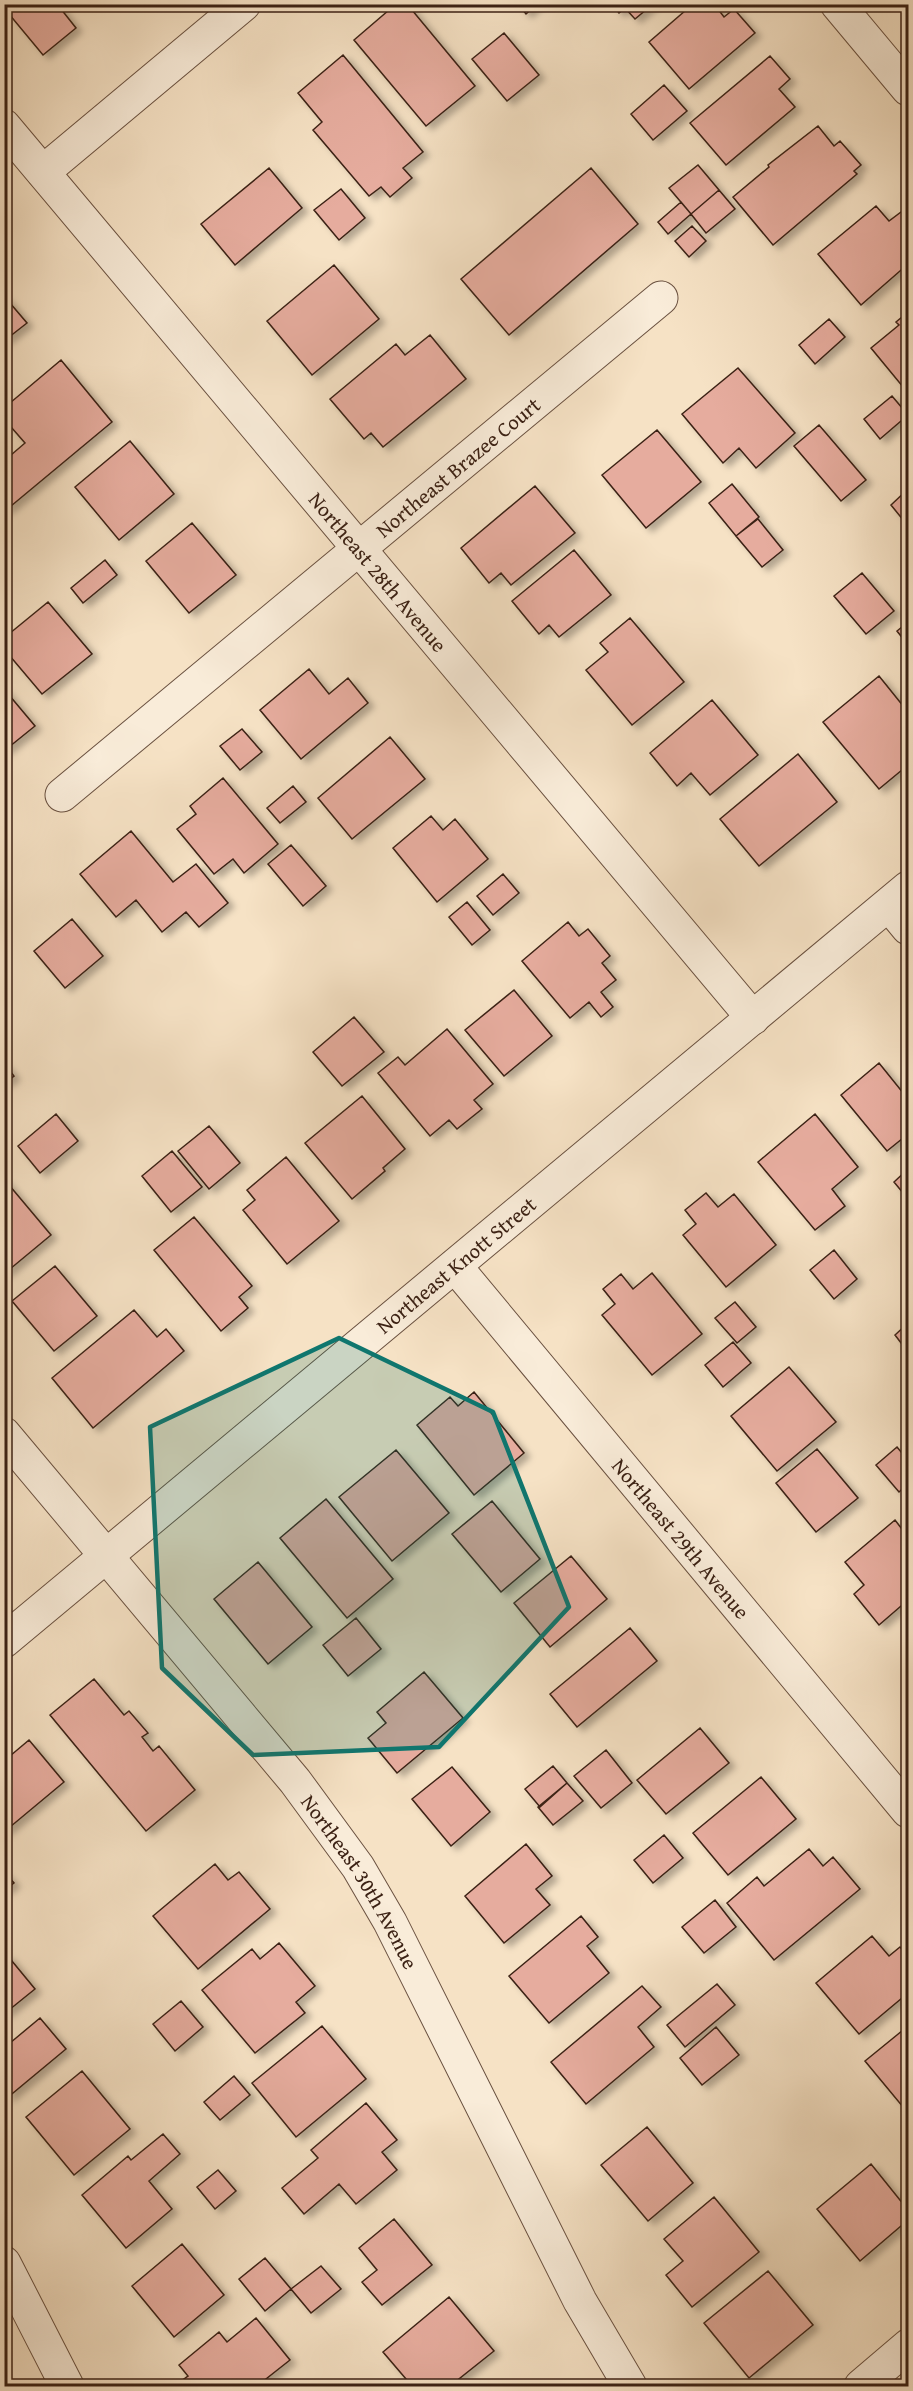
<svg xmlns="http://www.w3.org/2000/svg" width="913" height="2391" font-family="'Gentium Book Plus',serif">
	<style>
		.building { fill: #e6ac9e; stroke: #3b2114; stroke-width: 1.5; filter: url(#shadow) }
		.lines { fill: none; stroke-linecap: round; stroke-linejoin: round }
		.minor-casing { stroke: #6a5140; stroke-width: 35 }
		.tertiary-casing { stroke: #6a5140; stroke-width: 35 }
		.minor { stroke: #f9ecd9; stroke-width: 33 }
		.tertiary { stroke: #f9ecd9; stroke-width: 33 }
		.marked { fill: #0f766e; fill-opacity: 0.2; stroke: #0f766e; stroke-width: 4.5; stroke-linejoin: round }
		.labels { text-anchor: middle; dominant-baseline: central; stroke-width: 4.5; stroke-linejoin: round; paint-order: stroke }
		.street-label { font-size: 21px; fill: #3b2114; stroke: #f9ecd9 }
	</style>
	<defs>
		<filter id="shadow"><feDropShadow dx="6" dy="4" stdDeviation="3" flood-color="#0004"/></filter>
	</defs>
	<rect width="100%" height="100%" fill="#f6e2c5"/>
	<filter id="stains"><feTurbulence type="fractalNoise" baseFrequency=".00333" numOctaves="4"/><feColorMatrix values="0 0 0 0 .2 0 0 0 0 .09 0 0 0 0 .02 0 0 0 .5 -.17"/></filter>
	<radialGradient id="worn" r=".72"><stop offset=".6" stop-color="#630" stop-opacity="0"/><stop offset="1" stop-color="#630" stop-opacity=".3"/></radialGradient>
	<!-- building -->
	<path class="building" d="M 4,4 L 57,4 L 76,28 L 43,55 L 4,8 Z
		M 396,4 L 407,4 L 475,86 L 426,126 L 354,40 Z
		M 518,4 L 537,4 L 526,14 Z
		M 612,4 L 653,4 L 635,19 L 625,8 L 619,13 Z
		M 693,4 L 714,4 L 724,17 L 734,9 L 755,33 L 689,89 L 649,42 Z
		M 504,33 L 539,75 L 507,101 L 472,59 Z
		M 343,55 L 423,152 L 403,168 L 412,178 L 390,197 L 381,187 L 369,196 L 313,130 L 322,122 L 298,93 Z
		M 770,56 L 790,79 L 779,89 L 795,107 L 726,165 L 690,123 Z
		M 664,85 L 687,111 L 653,140 L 631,114 Z
		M 818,126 L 834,146 L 840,141 L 861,165 L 854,171 L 857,174 L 773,245 L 733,197 L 769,167 L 768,165 Z
		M 698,165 L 719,190 L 691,214 L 669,188 Z
		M 269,168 L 302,208 L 235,265 L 201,224 Z
		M 591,168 L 638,224 L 509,335 L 461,279 Z
		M 341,189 L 365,218 L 339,240 L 314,210 Z
		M 719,190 L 735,209 L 706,233 L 691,214 Z
		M 681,202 L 691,214 L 668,234 L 658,222 Z
		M 876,206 L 889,221 L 901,212 L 908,221 L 908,264 L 861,305 L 818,254 Z
		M 692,226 L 706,241 L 689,257 L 675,241 Z
		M 334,265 L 379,319 L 312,375 L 267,321 Z
		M 4,296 L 27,323 L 4,341 Z
		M 908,312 L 908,393 L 871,348 L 899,325 L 896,322 Z
		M 829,319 L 845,337 L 815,364 L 799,345 Z
		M 430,335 L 466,379 L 383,447 L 371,433 L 364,439 L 330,399 L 396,344 L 405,355 Z
		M 61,360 L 112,422 L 5,511 L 4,461 L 25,443 L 4,419 L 4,408 Z
		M 738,368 L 795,433 L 756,468 L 739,448 L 723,463 L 682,414 Z
		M 892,396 L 908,415 L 880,439 L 864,419 Z
		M 819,425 L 866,480 L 841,501 L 794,446 Z
		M 657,430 L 701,482 L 646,528 L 602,475 Z
		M 130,441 L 174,494 L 119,540 L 75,487 Z
		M 732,484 L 759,517 L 736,536 L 709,503 Z
		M 535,486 L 575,533 L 511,585 L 501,573 L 489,583 L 461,548 Z
		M 908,489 L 908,526 L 891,505 Z
		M 758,519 L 783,550 L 762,567 L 736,536 Z
		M 192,523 L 236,575 L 189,613 L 146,561 Z
		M 574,550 L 611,595 L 559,637 L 549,625 L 539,634 L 512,601 Z
		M 105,560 L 117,575 L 83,603 L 71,588 Z
		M 862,573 L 894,611 L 866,634 L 834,596 Z
		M 48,602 L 92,654 L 42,694 L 4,649 L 4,638 Z
		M 630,618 L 684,682 L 632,725 L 586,670 L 608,652 L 600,643 Z
		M 908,622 L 908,645 L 897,631 Z
		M 309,669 L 329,694 L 348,678 L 368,703 L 301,759 L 260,710 Z
		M 879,676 L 908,712 L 908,742 L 904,746 L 908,751 L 908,765 L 879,789 L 823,722 Z
		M 4,689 L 35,726 L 4,751 Z
		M 712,700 L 758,755 L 710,795 L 691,773 L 677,786 L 650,753 Z
		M 242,729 L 262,752 L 240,770 L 220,746 Z
		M 390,737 L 425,779 L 352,839 L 318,798 Z
		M 798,754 L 837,802 L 759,866 L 720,819 Z
		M 223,778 L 278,844 L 244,873 L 233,859 L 214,874 L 177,829 L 196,814 L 190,806 Z
		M 293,786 L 306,802 L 280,823 L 267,808 Z
		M 431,816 L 443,830 L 455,819 L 488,859 L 437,902 L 393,848 Z
		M 131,831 L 173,882 L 196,864 L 228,903 L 199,927 L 186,912 L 162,932 L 136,900 L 116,917 L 80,874 Z
		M 291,845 L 326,886 L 303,906 L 268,864 Z
		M 503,874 L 519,893 L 493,915 L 477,896 Z
		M 467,902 L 490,930 L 472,945 L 449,917 Z
		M 72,919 L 103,956 L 65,988 L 34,951 Z
		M 568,922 L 579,936 L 588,929 L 610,956 L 602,963 L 616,980 L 601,992 L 613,1007 L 601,1017 L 589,1002 L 570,1018 L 522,961 Z
		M 514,990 L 552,1036 L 504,1076 L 465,1030 Z
		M 354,1017 L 384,1052 L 342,1086 L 313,1052 Z
		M 447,1029 L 493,1084 L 474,1100 L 482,1109 L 457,1129 L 449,1120 L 430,1136 L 378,1073 L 398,1057 L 405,1065 Z
		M 4,1063 L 14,1076 L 4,1084 Z
		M 879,1063 L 908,1099 L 908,1134 L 887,1151 L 841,1095 Z
		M 362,1096 L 405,1149 L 383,1168 L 385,1171 L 352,1199 L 305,1143 Z
		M 56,1114 L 78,1141 L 40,1173 L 18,1146 Z
		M 815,1114 L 858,1167 L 832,1189 L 845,1206 L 815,1230 L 758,1162 Z
		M 209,1126 L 240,1163 L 209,1189 L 178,1151 Z
		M 172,1151 L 202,1187 L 171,1212 L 142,1176 Z
		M 286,1157 L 339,1221 L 287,1264 L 243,1210 L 255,1200 L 247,1190 Z
		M 908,1169 L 908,1199 L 894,1182 Z
		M 4,1179 L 51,1235 L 4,1274 Z
		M 706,1193 L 718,1207 L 734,1194 L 776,1245 L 726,1287 L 683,1235 L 696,1224 L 685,1210 Z
		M 194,1217 L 252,1286 L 239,1297 L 248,1308 L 221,1331 L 154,1250 Z
		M 834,1250 L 857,1279 L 834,1299 L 810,1270 Z
		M 55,1266 L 97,1316 L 54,1351 L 12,1301 Z
		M 652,1273 L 702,1334 L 652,1375 L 602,1315 L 615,1304 L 603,1289 L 621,1274 L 633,1289 Z
		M 735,1302 L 756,1327 L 737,1343 L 715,1318 Z
		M 134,1310 L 157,1337 L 166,1329 L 184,1351 L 93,1428 L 52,1378 Z
		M 908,1323 L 908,1352 L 895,1335 Z
		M 733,1342 L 751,1363 L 723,1387 L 705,1365 Z
		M 789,1367 L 836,1422 L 777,1471 L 731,1416 Z
		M 474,1392 L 524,1453 L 474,1495 L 417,1425 L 450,1397 L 458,1406 Z
		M 897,1447 L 906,1458 L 908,1455 L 908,1484 L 899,1492 L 876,1465 Z
		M 817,1449 L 858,1498 L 816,1532 L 776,1483 Z
		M 396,1450 L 449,1513 L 392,1561 L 339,1497 Z
		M 326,1499 L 393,1579 L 347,1618 L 280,1538 Z
		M 492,1501 L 540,1559 L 501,1592 L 452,1534 Z
		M 895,1520 L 908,1537 L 908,1600 L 879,1625 L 854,1594 L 864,1585 L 845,1562 Z
		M 571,1556 L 607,1599 L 550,1647 L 514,1603 Z
		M 258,1562 L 312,1627 L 268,1664 L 214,1599 Z
		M 356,1618 L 381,1649 L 348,1676 L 323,1645 Z
		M 630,1628 L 657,1661 L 577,1727 L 550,1694 Z
		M 424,1672 L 463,1718 L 397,1773 L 368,1738 L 386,1723 L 377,1712 Z
		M 94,1679 L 124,1715 L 129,1711 L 148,1733 L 142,1737 L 153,1751 L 159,1746 L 195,1790 L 146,1831 L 50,1715 Z
		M 700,1728 L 729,1763 L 666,1814 L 637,1780 Z
		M 29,1740 L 64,1782 L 4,1832 L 4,1761 Z
		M 606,1750 L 632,1783 L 601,1808 L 574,1776 Z
		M 553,1766 L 567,1783 L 540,1807 L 525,1789 Z
		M 452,1767 L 490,1812 L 451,1846 L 412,1799 Z
		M 761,1777 L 796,1819 L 728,1875 L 693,1833 Z
		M 567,1783 L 583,1801 L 553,1825 L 538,1807 Z
		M 664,1835 L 683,1858 L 653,1883 L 634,1860 Z
		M 526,1844 L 552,1876 L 536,1889 L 550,1905 L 504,1943 L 465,1896 Z
		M 809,1849 L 823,1866 L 833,1857 L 860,1889 L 774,1960 L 727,1903 L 757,1877 L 764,1886 Z
		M 215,1864 L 228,1880 L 239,1872 L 270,1909 L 198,1969 L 153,1916 Z
		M 4,1872 L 14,1883 L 4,1891 Z
		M 715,1900 L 736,1927 L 704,1953 L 682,1927 Z
		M 581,1916 L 598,1937 L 587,1946 L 609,1973 L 549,2023 L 509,1976 Z
		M 872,1936 L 889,1956 L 900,1947 L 908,1956 L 908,1970 L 904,1974 L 908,1980 L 908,1993 L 859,2034 L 816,1983 Z
		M 279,1943 L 315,1986 L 296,2002 L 305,2013 L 255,2053 L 202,1990 L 252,1949 L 260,1959 Z
		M 7,1955 L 35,1989 L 4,2014 L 4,1957 Z
		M 717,1984 L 735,2005 L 685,2047 L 667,2025 Z
		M 642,1986 L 661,2007 L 638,2027 L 654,2047 L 586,2104 L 551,2062 Z
		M 181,2001 L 203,2027 L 175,2051 L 153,2024 Z
		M 40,2018 L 66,2049 L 7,2098 L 4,2048 Z
		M 322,2026 L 366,2079 L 296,2137 L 252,2083 Z
		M 908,2026 L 908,2102 L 903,2107 L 865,2061 Z
		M 716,2027 L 739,2055 L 702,2085 L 680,2058 Z
		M 82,2071 L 130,2129 L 74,2175 L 26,2117 Z
		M 234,2076 L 250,2095 L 220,2120 L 204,2102 Z
		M 366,2103 L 397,2140 L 382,2152 L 397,2170 L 356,2204 L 339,2184 L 304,2214 L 282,2188 L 318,2158 L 311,2150 Z
		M 647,2127 L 693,2183 L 648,2221 L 601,2165 Z
		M 163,2134 L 180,2154 L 149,2181 L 172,2209 L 126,2248 L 82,2195 L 128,2156 L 131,2160 Z
		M 871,2164 L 908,2210 L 908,2220 L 860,2261 L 817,2209 Z
		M 218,2170 L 236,2191 L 215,2209 L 197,2187 Z
		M 714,2197 L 759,2252 L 692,2307 L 666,2275 L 683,2261 L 664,2239 Z
		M 394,2219 L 432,2265 L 382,2305 L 362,2282 L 377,2270 L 359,2248 Z
		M 182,2244 L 224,2295 L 174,2337 L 132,2286 Z
		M 265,2258 L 291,2289 L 265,2311 L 239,2279 Z
		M 321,2266 L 341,2289 L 311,2313 L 291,2289 Z
		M 768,2271 L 813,2325 L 749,2378 L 704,2323 Z
		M 449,2297 L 494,2351 L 450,2386 L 412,2386 L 383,2352 Z
		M 256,2318 L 290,2360 L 257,2386 L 186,2386 L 181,2381 L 188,2376 L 179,2365 L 219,2332 L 227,2342 Z"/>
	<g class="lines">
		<defs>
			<g id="minor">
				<path d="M 837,4 L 908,89"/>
				<path id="s1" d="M 4,126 L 753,1018"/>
				<path d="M 43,172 L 244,4"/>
				<path id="s2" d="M 62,795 L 661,298"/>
				<path d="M 889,905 L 908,928"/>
				<path id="s3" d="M 455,1266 L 908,1811"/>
				<path id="s4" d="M 4,1434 L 295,1781 L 358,1867 L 390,1922 L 580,2301 L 630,2386"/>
				<path d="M 4,2263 L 67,2386"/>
				<path d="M 861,2386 L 908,2346"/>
			</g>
			<g id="tertiary">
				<path id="s5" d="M 4,1641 L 908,888"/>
			</g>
		</defs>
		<!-- minor casing -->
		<use href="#minor" class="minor-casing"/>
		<!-- tertiary casing -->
		<use href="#tertiary" class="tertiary-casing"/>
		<!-- minor -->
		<use href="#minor" class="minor"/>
		<!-- tertiary -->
		<use href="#tertiary" class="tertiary"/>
	</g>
	<!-- marked area -->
	<path class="marked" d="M 339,1338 L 493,1412 L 569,1607 L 439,1747 L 253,1755 L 162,1668 L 150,1427 Z"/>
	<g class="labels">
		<!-- street labels -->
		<g class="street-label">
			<text stroke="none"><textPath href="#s2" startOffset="514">Northeast Brazee Court</textPath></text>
			<text stroke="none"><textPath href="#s1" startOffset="582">Northeast 28th Avenue</textPath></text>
			<text stroke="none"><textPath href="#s5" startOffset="588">Northeast Knott Street</textPath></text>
			<text stroke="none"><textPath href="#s3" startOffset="354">Northeast 29th Avenue</textPath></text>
			<text stroke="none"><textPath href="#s4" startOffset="573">Northeast 30th Avenue</textPath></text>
		</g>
	</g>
	<!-- margin -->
	<rect width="913" height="2391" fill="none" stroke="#f6e2c5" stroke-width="24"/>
	<rect x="6" y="6" width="901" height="2379" fill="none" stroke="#3b2114" stroke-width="3"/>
	<rect x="12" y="12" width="889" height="2367" fill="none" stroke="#3b2114" stroke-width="1.5"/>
	<rect width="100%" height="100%" filter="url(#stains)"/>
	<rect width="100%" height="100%" fill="url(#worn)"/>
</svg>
